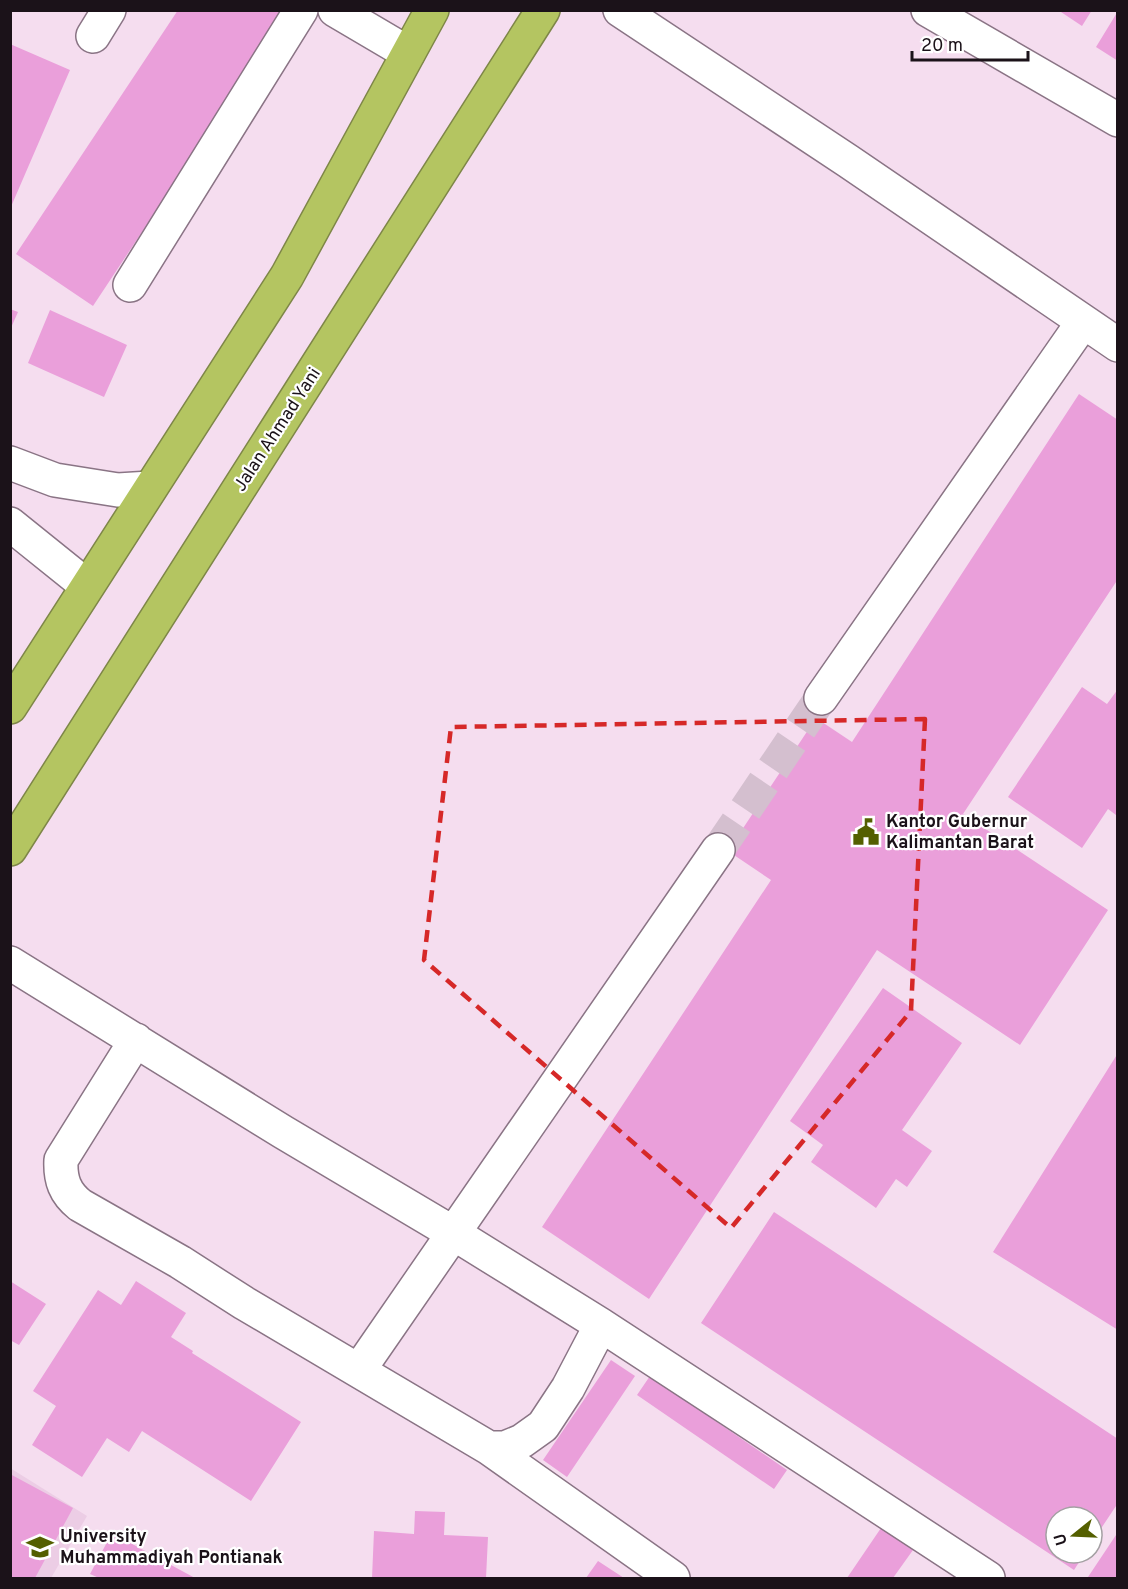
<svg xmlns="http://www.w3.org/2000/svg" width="1128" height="1589" font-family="Overpass,sans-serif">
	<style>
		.built { fill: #eccde5 }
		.building { fill: #ea9fda }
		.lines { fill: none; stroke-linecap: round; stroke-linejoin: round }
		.minor-tunnel { stroke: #d4bfcf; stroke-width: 33; stroke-dasharray: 33 16; stroke-linecap: butt }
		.minor-casing { stroke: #8a7485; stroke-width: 36 }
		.highway-casing { stroke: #7e8648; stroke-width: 36 }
		.minor { stroke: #fff; stroke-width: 33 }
		.highway { stroke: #b4c561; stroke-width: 33 }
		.marked { fill: none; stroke: #d62828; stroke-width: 4.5; stroke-dasharray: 12 8; stroke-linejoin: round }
		.labels { text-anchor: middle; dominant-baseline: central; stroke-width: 4.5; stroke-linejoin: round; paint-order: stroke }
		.street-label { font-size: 18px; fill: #1b1219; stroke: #fff }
		.poi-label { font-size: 18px; font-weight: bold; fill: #1b1219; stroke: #fff; text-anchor: start }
	</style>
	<rect width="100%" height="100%" fill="#f5ddef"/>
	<!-- built -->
	<path class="built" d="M 10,1468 L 87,1516 L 51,1578 L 11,1578 Z"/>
	<!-- building -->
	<path class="building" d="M 178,10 L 289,10 L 93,306 L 16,254 Z
		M 1058,10 L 1092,10 L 1082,26 Z
		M 1118,11 L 1118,61 L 1096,47 Z
		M 10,44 L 70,70 L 10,209 Z
		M 10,309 L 18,312 L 10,330 Z
		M 50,310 L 127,345 L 104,397 L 28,363 Z
		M 1079,394 L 1118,420 L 1118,579 L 963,814 L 1108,910 L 1020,1045 L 877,950 L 649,1299 L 542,1227 L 771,880 L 728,851 L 816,718 L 852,742 Z
		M 1082,687 L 1107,704 L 1118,689 L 1118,813 L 1116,815 L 1108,809 L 1082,848 L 1008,797 Z
		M 883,988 L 962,1043 L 902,1130 L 932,1151 L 907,1187 L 896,1179 L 876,1208 L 811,1162 L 823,1145 L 790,1121 Z
		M 1118,1053 L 1118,1330 L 993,1252 Z
		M 774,1212 L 1118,1439 L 1118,1503 L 1092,1542 L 1092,1517 L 1056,1517 L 1056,1553 L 1085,1553 L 1074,1570 L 701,1323 Z
		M 10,1281 L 46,1304 L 19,1345 L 10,1340 Z
		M 136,1281 L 186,1313 L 171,1337 L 193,1351 L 192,1353 L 301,1422 L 251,1501 L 142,1431 L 129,1452 L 107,1438 L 82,1477 L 32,1445 L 56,1406 L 33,1391 L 98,1290 L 121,1305 Z
		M 611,1360 L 635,1376 L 567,1477 L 543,1460 Z
		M 650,1376 L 787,1470 L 774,1489 L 637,1395 Z
		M 10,1474 L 73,1508 L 35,1578 L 10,1578 Z
		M 415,1511 L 445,1512 L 444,1535 L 488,1537 L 486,1578 L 372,1578 L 374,1531 L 414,1534 Z
		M 881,1528 L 913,1550 L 893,1578 L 847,1578 Z
		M 1118,1532 L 1118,1578 L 1090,1578 L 1088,1577 Z
		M 112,1533 L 195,1578 L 99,1578 L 90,1574 Z
		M 598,1561 L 624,1578 L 586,1578 Z"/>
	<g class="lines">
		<!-- minor-tunnel -->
		<path class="minor-tunnel" d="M 718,850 L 821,698"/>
		<defs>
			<path id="minor" d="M 335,10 L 408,53
				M 620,10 L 848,161 L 1118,345
				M 928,10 L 1118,120
				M 93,36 L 109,10
				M 130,285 L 301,10
				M 10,463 L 55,480 L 118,490 L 150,488
				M 10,524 L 87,586
				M 821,698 L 1083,322
				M 10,963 L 283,1132 L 453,1233 L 601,1325 L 988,1578
				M 136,1040 L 61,1160 C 60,1180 65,1193 80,1205 L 180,1262 L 244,1303 L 489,1448 L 505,1448 L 522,1441 L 543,1426 L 568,1388 L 601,1325
				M 359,1370 L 718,850
				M 489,1448 L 673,1578"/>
			<path id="highway" d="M 10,707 L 287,276 L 432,10
				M 10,849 L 543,10"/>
		</defs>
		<!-- minor casing -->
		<use href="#minor" class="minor-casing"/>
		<!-- highway casing -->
		<use href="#highway" class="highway-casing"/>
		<!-- minor -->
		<use href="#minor" class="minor"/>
		<!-- highway -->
		<use href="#highway" class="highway"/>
	</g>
	<!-- marked area -->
	<path class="marked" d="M 925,719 L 911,1011 L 731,1228 L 424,960 L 451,727 Z"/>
	<!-- icons -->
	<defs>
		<symbol id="civic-bare" viewBox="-9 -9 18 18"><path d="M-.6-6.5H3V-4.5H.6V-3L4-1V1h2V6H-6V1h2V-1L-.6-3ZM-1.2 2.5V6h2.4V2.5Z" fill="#545f00" stroke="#fff" stroke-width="2.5" paint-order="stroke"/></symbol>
		<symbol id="university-bare" viewBox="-9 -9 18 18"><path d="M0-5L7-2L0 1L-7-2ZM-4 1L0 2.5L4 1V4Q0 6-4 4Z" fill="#545f00" stroke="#fff" stroke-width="2.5" paint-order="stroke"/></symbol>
	</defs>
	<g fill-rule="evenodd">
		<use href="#civic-bare" x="847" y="813" width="38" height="38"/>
		<use href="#university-bare" x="21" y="1528" width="38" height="38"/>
	</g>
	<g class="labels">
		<!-- street labels -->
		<g class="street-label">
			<text transform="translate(278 430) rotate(-57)">Jalan Ahmad Yani</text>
		</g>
		<!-- poi labels -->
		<g class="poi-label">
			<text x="886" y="822">Kantor Gubernur<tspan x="886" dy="21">Kalimantan Barat</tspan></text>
			<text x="60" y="1537">University<tspan x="60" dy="21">Muhammadiyah Pontianak</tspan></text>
		</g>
	</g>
	<!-- border -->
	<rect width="1128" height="1589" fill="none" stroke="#1b1219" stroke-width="24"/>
	<!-- north arrow -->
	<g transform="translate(1074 1535) rotate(252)"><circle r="28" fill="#ffffff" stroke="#a4a0a3" stroke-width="1.5"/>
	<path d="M0-4.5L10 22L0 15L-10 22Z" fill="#545f00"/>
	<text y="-9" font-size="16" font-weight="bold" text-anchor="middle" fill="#1b1219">U</text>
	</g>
	<!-- scale -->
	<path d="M912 51v9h116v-9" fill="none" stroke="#1b1219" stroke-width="3"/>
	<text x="921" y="51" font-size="18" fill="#1b1219" stroke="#ffffff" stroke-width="4.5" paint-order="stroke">20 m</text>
</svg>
